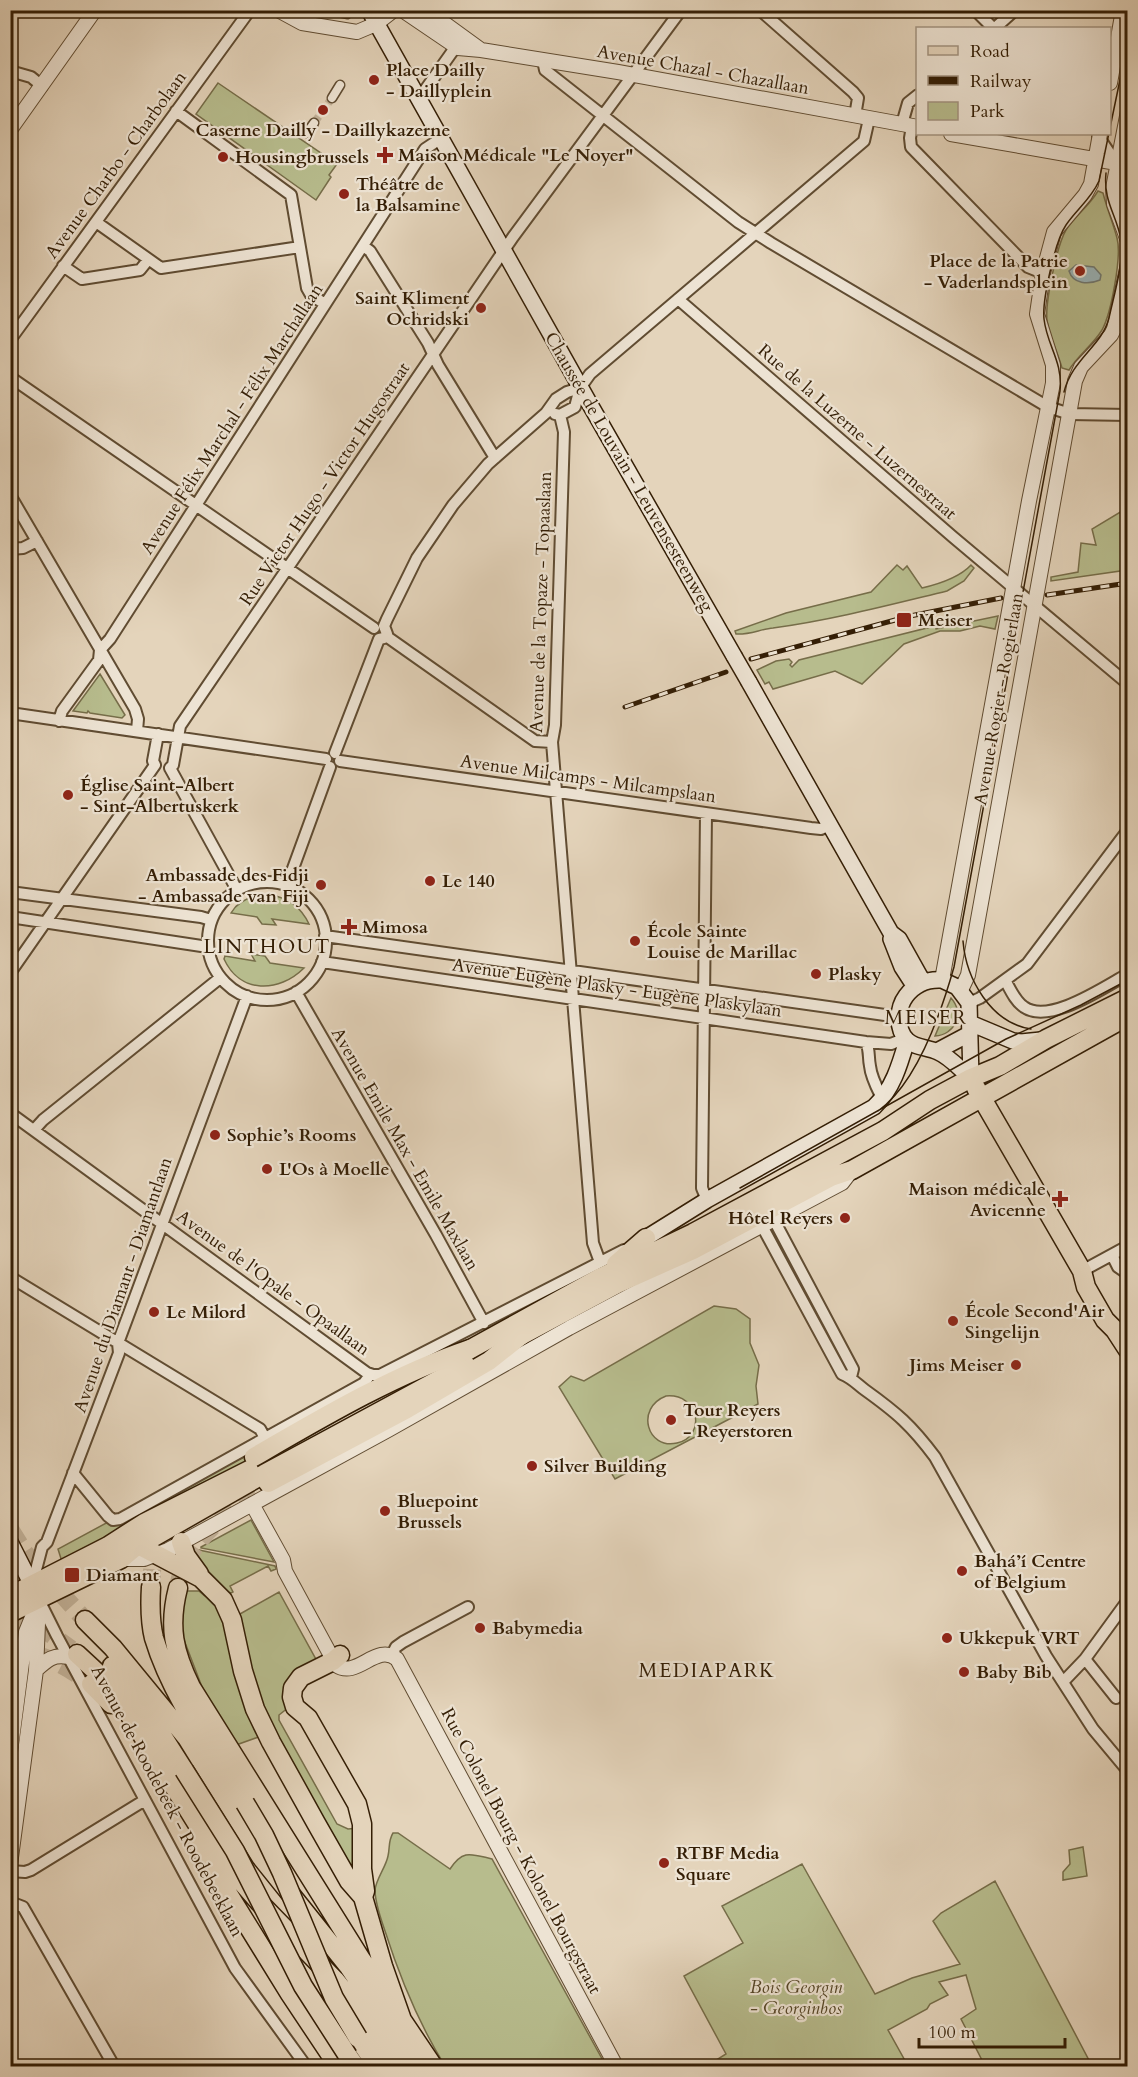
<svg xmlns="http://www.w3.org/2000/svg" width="1138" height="2077" font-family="Cardo,serif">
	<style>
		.green { fill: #b7bc8d; stroke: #766d49; stroke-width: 1.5; fill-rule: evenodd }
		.water { fill: #9ab5ba; stroke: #717972; stroke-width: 1.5 }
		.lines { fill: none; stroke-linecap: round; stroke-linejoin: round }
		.pedestrian-tunnel { stroke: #c1b097; stroke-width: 8; stroke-dasharray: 8 4; stroke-linecap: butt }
		.trunk-tunnel { stroke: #c1b097; stroke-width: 18; stroke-dasharray: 18 9; stroke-linecap: butt }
		.pedestrian-casing { stroke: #604c32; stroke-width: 11 }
		.minor-casing { stroke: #604c32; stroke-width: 14 }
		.tertiary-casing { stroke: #604c32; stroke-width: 16 }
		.secondary-casing { stroke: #341e05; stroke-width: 18 }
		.primary-casing { stroke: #341e05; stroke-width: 21 }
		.trunk-casing { stroke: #341e05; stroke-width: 21 }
		.pedestrian { stroke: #ede3d3; stroke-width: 8 }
		.minor { stroke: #ede3d3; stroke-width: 10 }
		.tertiary { stroke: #ede3d3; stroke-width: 14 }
		.secondary { stroke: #ede3d3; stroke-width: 15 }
		.primary { stroke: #e4d4bb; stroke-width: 18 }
		.trunk { stroke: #e4d4bb; stroke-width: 18 }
		.tram { stroke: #341e05; stroke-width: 1.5 }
		.rail-casing { stroke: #341e05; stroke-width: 5 }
		.rail { stroke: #ede3d3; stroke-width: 3; stroke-dasharray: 9; stroke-linecap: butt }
		.secondary-bridge-casing { stroke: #341e05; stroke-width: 18; stroke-linecap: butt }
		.trunk-bridge-casing { stroke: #341e05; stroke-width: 21; stroke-linecap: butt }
		.secondary-bridge { stroke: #ede3d3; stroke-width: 15 }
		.trunk-bridge { stroke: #e4d4bb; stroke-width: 18 }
		.poi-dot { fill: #8f2418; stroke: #ede3d3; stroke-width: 2 }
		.labels { text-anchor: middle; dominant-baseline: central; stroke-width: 4.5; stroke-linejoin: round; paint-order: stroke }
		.poi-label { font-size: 18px; font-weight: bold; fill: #341e05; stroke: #ede3d3; text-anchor: start }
		.street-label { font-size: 18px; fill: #341e05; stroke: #ede3d3 }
		.park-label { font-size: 18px; font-style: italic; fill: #554627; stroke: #ede3d3 }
		.neighbourhood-label { font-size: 20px; letter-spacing: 1.5px; fill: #341e05; stroke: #ede3d3 }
	</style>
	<rect width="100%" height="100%" fill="#e4d4bb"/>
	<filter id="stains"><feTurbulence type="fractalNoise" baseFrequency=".00333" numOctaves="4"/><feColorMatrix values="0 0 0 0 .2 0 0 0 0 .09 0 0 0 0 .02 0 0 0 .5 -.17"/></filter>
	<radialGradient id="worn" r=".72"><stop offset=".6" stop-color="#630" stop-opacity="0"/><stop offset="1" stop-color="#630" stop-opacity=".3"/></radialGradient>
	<!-- green -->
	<path class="green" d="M 218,83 L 337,164 L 329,175 L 331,177 L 316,200 L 196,114 Z
		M 1098,191 L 1103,193 C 1107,209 1113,223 1117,238 C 1122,256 1111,314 1102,330 C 1093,345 1078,355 1069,370 L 1062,368 C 1058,352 1049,337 1047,320 C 1045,303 1057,245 1066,230 C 1075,216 1089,206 1098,191 Z
		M 1127,508 L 1127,570 L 1051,581 L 1051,577 L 1078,572 L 1081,543 L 1096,545 L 1092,529 Z
		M 897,565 L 903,570 L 907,566 L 922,588 C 939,584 959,578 971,565 L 974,568 L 964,581 L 947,591 C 889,605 832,620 773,628 C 761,629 749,635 736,634 L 735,631 L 786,613 L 871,592 Z
		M 998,616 L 995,629 L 980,626 L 960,631 L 940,631 L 904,644 L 862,684 L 835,671 L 773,689 L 769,682 L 765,684 L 757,670 L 776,661 L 789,659 L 792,662 L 790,665 L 792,667 L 799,660 L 935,626 L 936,629 Z
		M 100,674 L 125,715 L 122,718 L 90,713 L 88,711 L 87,713 L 73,711 Z
		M 271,895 C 289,898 301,907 309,924 L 272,919 L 276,925 L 262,924 L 257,917 L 231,913 C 239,899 255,895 271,895 Z
		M 251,954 L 265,956 L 270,963 L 304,968 C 279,993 240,994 224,959 L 225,956 L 255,961 Z
		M 951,998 C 965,1013 955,1035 935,1036 Z
		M 714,1306 L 736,1309 L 750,1319 L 750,1343 L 759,1365 L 756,1386 L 758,1404 L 615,1479 L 559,1387 L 571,1376 L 584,1381 ZM 666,1396 C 699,1393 707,1436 677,1443 C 647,1450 635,1408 666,1396 Z
		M 252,1453 L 256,1460 L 149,1515 L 143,1508 L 238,1456 L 240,1459 Z
		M 251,1520 L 274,1562 L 201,1548 L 201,1547 Z
		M 110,1521 L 124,1521 L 123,1528 L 62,1562 L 58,1549 Z
		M 199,1550 L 275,1566 L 276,1569 L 271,1571 L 268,1566 L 230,1586 L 233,1592 L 231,1593 L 224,1591 L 190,1555 Z
		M 182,1591 L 199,1591 C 213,1605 226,1601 240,1614 L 279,1592 L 318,1663 L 292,1675 L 283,1692 L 289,1707 L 279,1715 L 279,1720 L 337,1824 L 348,1829 L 359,1828 L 360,1882 L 267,1734 L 236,1745 L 202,1687 L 181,1632 Z
		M 393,1833 L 398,1833 L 450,1869 C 463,1849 471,1854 492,1859 L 606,2066 L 445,2066 C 419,2024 400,1978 385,1931 C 381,1919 375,1903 375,1890 C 376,1879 386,1867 388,1856 C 390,1848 388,1841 393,1833 Z
		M 1083,1847 L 1087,1876 L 1063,1880 L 1063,1872 L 1070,1864 L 1069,1850 Z
		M 802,1864 L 875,1994 L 912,1978 L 960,1964 L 933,1921 L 941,1913 L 995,1881 L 1092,2066 L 985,2066 L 961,2019 L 976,2009 L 966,1975 L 939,1982 L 948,1995 L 930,2004 L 927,2009 L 888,2030 L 908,2066 L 715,2066 L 713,2062 L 726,2054 L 684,1976 L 743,1943 L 722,1906 Z"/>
	<!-- water -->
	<path class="water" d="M 1076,265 L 1094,267 L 1101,275 L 1100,280 C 1088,285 1073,284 1069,271 Z"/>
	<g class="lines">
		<!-- pedestrian-tunnel -->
		<path class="pedestrian-tunnel" d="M 314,123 L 332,98"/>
		<!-- trunk-tunnel -->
		<path class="trunk-tunnel" d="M 10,1529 L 25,1553 L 85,1620
			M 151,1587 L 153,1557 L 160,1540
			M 178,1588 C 186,1537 230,1512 268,1483
			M 10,1623 L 46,1631 L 71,1649
			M 10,1651 C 40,1652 64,1664 88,1682"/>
		<defs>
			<path id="pedestrian" d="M 329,10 L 347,14
				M 332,98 L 340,85
				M 307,133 L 314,123"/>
			<path id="minor" d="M 760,10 L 853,92 L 858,98 L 855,116
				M 975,10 L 993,28
				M 302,23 L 309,10
				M 995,28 L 1015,10
				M 543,60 L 545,70 L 738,222 L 771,243 L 1048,407 L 1070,414 L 1128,415
				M 10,71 L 31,77 L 42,86
				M 418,100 L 452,52 L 461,43
				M 176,111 L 291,195 L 307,288 L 311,295 L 325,304
				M 902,124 L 908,103 L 918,95
				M 912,126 L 910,138 L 911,147 L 1028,267 L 1043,273
				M 1098,136 L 1117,164
				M 96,222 L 161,268 L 300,247
				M 363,246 L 370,251 L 428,343 L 438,365 L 495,458
				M 63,266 L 82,279 L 140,270 L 148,260
				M 678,299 L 953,537 L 1128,684
				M 10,340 L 250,10
				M 10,377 L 374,628
				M 555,414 L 560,415 L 575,407 L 580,388 L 590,374 L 864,141 L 869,119
				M 560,415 L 564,432 L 555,725 L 552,742 L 593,1243 L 600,1262
				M 10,495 L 135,709 L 138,719 L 137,731
				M 10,549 L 23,548 L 37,541
				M 386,636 L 535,741 L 552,742
				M 10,713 L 326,759
				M 59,721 L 62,711 L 99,660 L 100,650 L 110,639 L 425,149 L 440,139
				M 335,753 L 379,639 L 384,638 L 387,634 L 384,626 L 387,619 L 417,558 L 453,505 L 488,464 L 546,413 L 556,399 L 567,392 L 580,388
				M 340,761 L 811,828 L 821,829 L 830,825
				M 170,768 L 173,765 L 180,726 L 513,237 L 681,10
				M 170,768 L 237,890
				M 706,813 L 702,1188 L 707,1200
				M208 941a59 59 0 1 1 118 0a59 59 0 1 1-118 0Z
				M 287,885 L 330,767
				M 10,892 L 201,917 L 211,920
				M 10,917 L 208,947
				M 325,936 L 899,1017
				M 322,962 L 866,1042 L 891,1044 L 906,1038
				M 10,973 L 155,765 L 153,761 L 158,734
				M 1005,980 C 1010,989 1015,1001 1024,1007 C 1049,1025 1104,987 1128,974
				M 296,992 L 436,1235 L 484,1323
				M 969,1003 L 980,998 L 1027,964 L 1128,830
				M 866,1042 C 870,1051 868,1056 870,1066 C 871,1077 877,1088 882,1098
				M 10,1113 L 367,1373 L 373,1375 L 380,1375 L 624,1250
				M 34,1130 L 43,1120 L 220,978
				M 774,1220 L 853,1369 L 851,1377
				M 762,1226 L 842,1374 C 852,1378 857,1384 865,1390 C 897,1413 911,1425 935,1457 L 1046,1656 L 1093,1729 L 1128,1771
				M 1112,1255 L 1118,1267 L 1128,1274
				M 1082,1271 L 1128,1246
				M 10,1277 L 260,1429 L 265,1438
				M 73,1473 L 108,1516 L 113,1520 L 120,1519 L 364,1383 L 370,1375
				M 32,1585 L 42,1547 L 47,1542 L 119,1353 L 118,1343 L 247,996
				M 40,1602 L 57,1636 L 235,1968 L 306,2066
				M 10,1642 L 20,1649 L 24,1657
				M 392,1655 L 396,1647 L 403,1642 L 468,1607
				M 1085,1659 L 1116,1698
				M 1063,1682 L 1085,1659 L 1128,1600
				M 10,1871 L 25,1872 L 31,1870 L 145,1800
				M 10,1902 L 23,1907 L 114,2066"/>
			<path id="tertiary" d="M 278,10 L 302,23 L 357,32 L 376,24 L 394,10
				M 402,10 L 458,48 L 481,50 L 618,72 L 918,127
				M 426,10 L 481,50
				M 1110,83 L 1123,10
				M 1128,111 L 1113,188 L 1114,204 L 1128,241
				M 10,130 L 95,10
				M 951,134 L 1128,165
				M 942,980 L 1029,501 L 1053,383 L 1053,365 L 1037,314 L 1043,273 L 1054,232 L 1085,195 L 1091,184 L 1100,134
				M 961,990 L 968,975 L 1075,381 L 1081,367 L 1111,335 L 1114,329 L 1128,264
				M 252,1504 L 283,1560 L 285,1571 L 336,1665 C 357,1680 376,1642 397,1659 L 616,2066
				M 121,1559 L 144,1559 L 168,1550 L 388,1430 L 569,1328 L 842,1183 L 852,1170
				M 36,1670 C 47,1660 53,1654 68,1657
				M 10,1755 L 26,1632 L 35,1610
				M 10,1865 L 36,1670 L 39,1600"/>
			<path id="secondary" d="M 369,10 L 592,408 L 734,656
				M 749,682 L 891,933 L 899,939 L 923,982
				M 891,939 L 902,967 L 915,987
				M 942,980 L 957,987 L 969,1003 L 971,1078 C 961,1070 950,1057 938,1052 C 928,1047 915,1048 907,1040 C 896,1029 897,1008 906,996 C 915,984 927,979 942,980 Z
				M 970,1023 L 1013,1041 L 1021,1042 L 1041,1040
				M 937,1051 L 969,1034
				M 646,1238 L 707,1200 L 874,1107 C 893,1089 900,1064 907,1040
				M 10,1542 L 36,1593"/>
			<path id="primary" d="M 976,1088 L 1082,1271 L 1086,1287 L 1105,1320 L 1115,1330 L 1128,1350
				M 616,1264 L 646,1238
				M 509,1342 L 617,1284 L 693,1250 L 831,1177 L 852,1170 L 1128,1016
				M 458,1356 L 601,1277 L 693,1233 L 883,1131 L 930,1100 L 971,1078 L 1000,1066 L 1046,1039 L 1128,998
				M 10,1596 L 108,1546 L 144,1523 L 249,1470
				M 10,1613 L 121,1559 L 133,1549 L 264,1474 L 466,1365"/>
			<path id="trunk" d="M 254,1457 C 323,1417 394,1375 470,1349
				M 268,1483 L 407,1409 L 489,1361 L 523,1334
				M 123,1537 L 201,1578 L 223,1600 L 232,1620 L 243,1671 L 255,1709 L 271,1742 L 316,1823 L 349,1881 L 363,1897 L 383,1966 L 402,2020
				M 181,1542 L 186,1556 L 199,1574
				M 151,1587 C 150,1604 150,1622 154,1638 C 172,1698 212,1750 245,1803
				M 178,1588 C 168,1627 174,1652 191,1687 L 361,1959 L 433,2066
				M 85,1620 L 113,1648 L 187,1738 L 261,1857 L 349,1967 L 416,2066
				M 77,1654 L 103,1678 L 129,1714 L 212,1848 L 260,1903 L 335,1980 L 364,2016 L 398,2066
				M 340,1655 L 333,1661 L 301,1677 L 293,1688 L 292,1697 L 295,1707 L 308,1718 L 357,1804 L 362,1824 L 362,1869 L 365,1891 L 363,1897
				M 112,1666 L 151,1718 L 184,1770
				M 91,1684 L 111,1704
				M 198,1845 L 290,1994 L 338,2066
				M 358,2038 L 377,2066
				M 348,2056 L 355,2066"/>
		</defs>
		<!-- pedestrian casing -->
		<use href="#pedestrian" class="pedestrian-casing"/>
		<!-- minor casing -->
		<use href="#minor" class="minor-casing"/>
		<!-- tertiary casing -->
		<use href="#tertiary" class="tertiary-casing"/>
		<!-- secondary casing -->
		<use href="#secondary" class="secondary-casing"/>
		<!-- primary casing -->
		<use href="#primary" class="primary-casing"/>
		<!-- trunk casing -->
		<use href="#trunk" class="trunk-casing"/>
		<!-- pedestrian -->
		<use href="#pedestrian" class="pedestrian"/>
		<!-- minor -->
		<use href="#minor" class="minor"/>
		<!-- tertiary -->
		<use href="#tertiary" class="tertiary"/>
		<!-- secondary -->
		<use href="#secondary" class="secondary"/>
		<!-- primary -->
		<use href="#primary" class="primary"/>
		<!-- trunk -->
		<use href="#trunk" class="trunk"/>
		<!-- tram -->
		<path class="tram" d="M 1064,392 C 1072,359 1102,346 1109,318 C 1114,295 1124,262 1121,240 C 1117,215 1103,202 1106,173
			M 963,941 C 966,979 991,1023 1031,1029
			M 878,1111 C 917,1083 941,1013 954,967 L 1060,391 C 1063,361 1047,346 1044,319 C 1042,301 1055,241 1066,225 C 1076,210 1091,199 1099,181 L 1128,41
			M 740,1188 L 1006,1039 L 1081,1005 L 1128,980"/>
		<defs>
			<path id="rail" d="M 1047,595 L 1128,583
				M 751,659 L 910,616 L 1001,598
				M 625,707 L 726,672"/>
		</defs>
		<!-- rail casing -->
		<use href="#rail" class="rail-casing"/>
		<!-- rail -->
		<use href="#rail" class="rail"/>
		<defs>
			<path id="secondary-bridge" d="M 734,656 L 749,682"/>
			<path id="trunk-bridge" d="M 184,1770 L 235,1851 L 303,1986 L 348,2056
				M 245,1803 L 264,1835 L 282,1873 L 334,1998 L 358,2038"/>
		</defs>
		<!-- secondary-bridge casing -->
		<use href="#secondary-bridge" class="secondary-bridge-casing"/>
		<!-- trunk-bridge casing -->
		<use href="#trunk-bridge" class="trunk-bridge-casing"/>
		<!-- secondary-bridge -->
		<use href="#secondary-bridge" class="secondary-bridge"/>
		<!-- trunk-bridge -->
		<use href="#trunk-bridge" class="trunk-bridge"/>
	</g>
	<!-- markers -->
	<g class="poi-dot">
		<circle cx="374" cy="80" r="6"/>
		<circle cx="323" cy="110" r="6"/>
		<path d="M382 146h6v6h6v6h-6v6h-6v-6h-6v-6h6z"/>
		<circle cx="223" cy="157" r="6"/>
		<circle cx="344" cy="194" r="6"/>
		<circle cx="1080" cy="271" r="6"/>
		<circle cx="481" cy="308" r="6"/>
		<rect x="896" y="612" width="16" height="16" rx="3"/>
		<circle cx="68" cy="795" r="6"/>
		<circle cx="430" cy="881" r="6"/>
		<circle cx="321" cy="885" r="6"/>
		<path d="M346 918h6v6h6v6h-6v6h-6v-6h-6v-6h6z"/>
		<circle cx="635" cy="941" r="6"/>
		<circle cx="816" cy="974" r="6"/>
		<circle cx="215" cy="1135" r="6"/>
		<circle cx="267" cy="1169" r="6"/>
		<path d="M1057 1190h6v6h6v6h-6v6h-6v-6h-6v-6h6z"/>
		<circle cx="845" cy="1218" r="6"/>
		<circle cx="154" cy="1312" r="6"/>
		<circle cx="953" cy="1321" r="6"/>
		<circle cx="1016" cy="1365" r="6"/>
		<circle cx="671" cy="1420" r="6"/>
		<circle cx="532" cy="1466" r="6"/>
		<circle cx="385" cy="1511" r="6"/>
		<circle cx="962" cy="1571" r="6"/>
		<rect x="64" y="1567" width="16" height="16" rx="3"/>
		<circle cx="480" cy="1628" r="6"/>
		<circle cx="947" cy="1638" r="6"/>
		<circle cx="964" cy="1672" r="6"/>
		<circle cx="664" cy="1863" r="6"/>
	</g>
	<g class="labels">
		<!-- poi labels -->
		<g class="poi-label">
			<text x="386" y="70">Place Dailly<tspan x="386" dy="21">- Daillyplein</tspan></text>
			<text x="323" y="130" text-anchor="middle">Caserne Dailly - Daillykazerne</text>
			<text x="398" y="155">Maison Médicale "Le Noyer"</text>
			<text x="235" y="157">Housingbrussels</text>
			<text x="356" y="184">Théâtre de<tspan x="356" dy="21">la Balsamine</tspan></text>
			<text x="1068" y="261" text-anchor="end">Place de la Patrie<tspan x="1068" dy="21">- Vaderlandsplein</tspan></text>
			<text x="469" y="298" text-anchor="end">Saint Kliment<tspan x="469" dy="21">Ochridski</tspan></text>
			<text x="918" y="620">Meiser</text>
			<text x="80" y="785">Église Saint-Albert<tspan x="80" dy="21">- Sint-Albertuskerk</tspan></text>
			<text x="309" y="875" text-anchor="end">Ambassade des Fidji<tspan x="309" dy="21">- Ambassade van Fiji</tspan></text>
			<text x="442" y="881">Le 140</text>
			<text x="362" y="927">Mimosa</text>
			<text x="647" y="931">École Sainte<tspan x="647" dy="21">Louise de Marillac</tspan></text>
			<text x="828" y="974">Plasky</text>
			<text x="227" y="1135">Sophie’s Rooms</text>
			<text x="279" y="1169">L'Os à Moelle</text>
			<text x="1046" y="1189" text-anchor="end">Maison médicale<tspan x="1046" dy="21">Avicenne</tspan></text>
			<text x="833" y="1218" text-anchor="end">Hôtel Reyers</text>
			<text x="965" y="1311">École Second'Air<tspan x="965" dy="21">Singelijn</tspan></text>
			<text x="166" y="1312">Le Milord</text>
			<text x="1004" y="1365" text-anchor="end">Jims Meiser</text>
			<text x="683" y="1410">Tour Reyers<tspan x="683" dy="21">- Reyerstoren</tspan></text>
			<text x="544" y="1466">Silver Building</text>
			<text x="397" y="1501">Bluepoint<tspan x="397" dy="21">Brussels</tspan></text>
			<text x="974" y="1561">Bahá’í Centre<tspan x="974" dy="21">of Belgium</tspan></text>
			<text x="86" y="1575">Diamant</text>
			<text x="492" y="1628">Babymedia</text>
			<text x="959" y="1638">Ukkepuk VRT</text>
			<text x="976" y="1672">Baby Bib</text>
			<text x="676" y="1853">RTBF Media<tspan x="676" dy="21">Square</tspan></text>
		</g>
		<!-- street labels -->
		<g class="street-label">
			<text transform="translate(703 70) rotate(10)">Avenue Chazal - Chazallaan</text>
			<text transform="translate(116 165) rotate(-54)">Avenue Charbo - Charbolaan</text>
			<text transform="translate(232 419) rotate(-57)">Avenue Félix Marchal - Félix Marchallaan</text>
			<text transform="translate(857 432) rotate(41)">Rue de la Luzerne - Luzernestraat</text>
			<text transform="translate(629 472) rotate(60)">Chaussée de Louvain - Leuvensesteenweg</text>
			<text transform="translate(325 484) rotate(-56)">Rue Victor Hugo - Victor Hugostraat</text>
			<text transform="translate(541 602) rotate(-88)">Avenue de la Topaze - Topaaslaan</text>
			<text transform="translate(999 699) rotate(-80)">Avenue Rogier - Rogierlaan</text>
			<text transform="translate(588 779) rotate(8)">Avenue Milcamps - Milcampslaan</text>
			<text transform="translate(617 988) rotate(8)">Avenue Eugène Plasky - Eugène Plaskylaan</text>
			<text transform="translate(405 1149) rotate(60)">Avenue Emile Max - Emile Maxlaan</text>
			<text transform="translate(273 1283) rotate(36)">Avenue de l'Opale - Opaallaan</text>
			<text transform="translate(123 1285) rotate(-71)">Avenue du Diamant - Diamantlaan</text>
			<text transform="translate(167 1801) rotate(62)">Avenue de Roodebeek - Roodebeeklaan</text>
			<text transform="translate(521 1851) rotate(62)">Rue Colonel Bourg - Kolonel Bourgstraat</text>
		</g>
		<!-- park labels -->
		<g class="park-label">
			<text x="796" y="1987">Bois Georgin<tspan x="796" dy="21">- Georginbos</tspan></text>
		</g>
		<!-- neighbourhood labels -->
		<g class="neighbourhood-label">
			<text x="267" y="946">LINTHOUT</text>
			<text x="926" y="1017">MEISER</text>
			<text x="707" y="1670">MEDIAPARK</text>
		</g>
	</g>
	<!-- margin -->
	<rect width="1138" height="2077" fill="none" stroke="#e4d4bb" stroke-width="36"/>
	<rect x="12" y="12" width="1114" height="2053" fill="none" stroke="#341e05" stroke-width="3"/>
	<rect x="18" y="18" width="1102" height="2041" fill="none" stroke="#341e05" stroke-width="1.5"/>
	<!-- legend -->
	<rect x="916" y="27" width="195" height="108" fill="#ede3d3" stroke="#a39481" stroke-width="1.5"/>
	<rect x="928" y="46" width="30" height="9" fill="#e4d4bb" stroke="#a39481" stroke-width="1.5"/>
	<text x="970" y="57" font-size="18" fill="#341e05">Road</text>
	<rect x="928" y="76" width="30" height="9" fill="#341e05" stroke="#a39481" stroke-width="1.5"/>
	<text x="970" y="87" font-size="18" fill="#341e05">Railway</text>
	<rect x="928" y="102" width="30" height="18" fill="#b7bc8d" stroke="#a39481" stroke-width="1.5"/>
	<text x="970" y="117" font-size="18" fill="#341e05">Park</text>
	<!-- scale -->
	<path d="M919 2038v9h146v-9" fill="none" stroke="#341e05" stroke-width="3"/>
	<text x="928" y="2038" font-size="18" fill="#341e05" stroke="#ede3d3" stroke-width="4.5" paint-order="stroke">100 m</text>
	<rect width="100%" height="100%" filter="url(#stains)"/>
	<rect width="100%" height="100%" fill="url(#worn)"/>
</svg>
